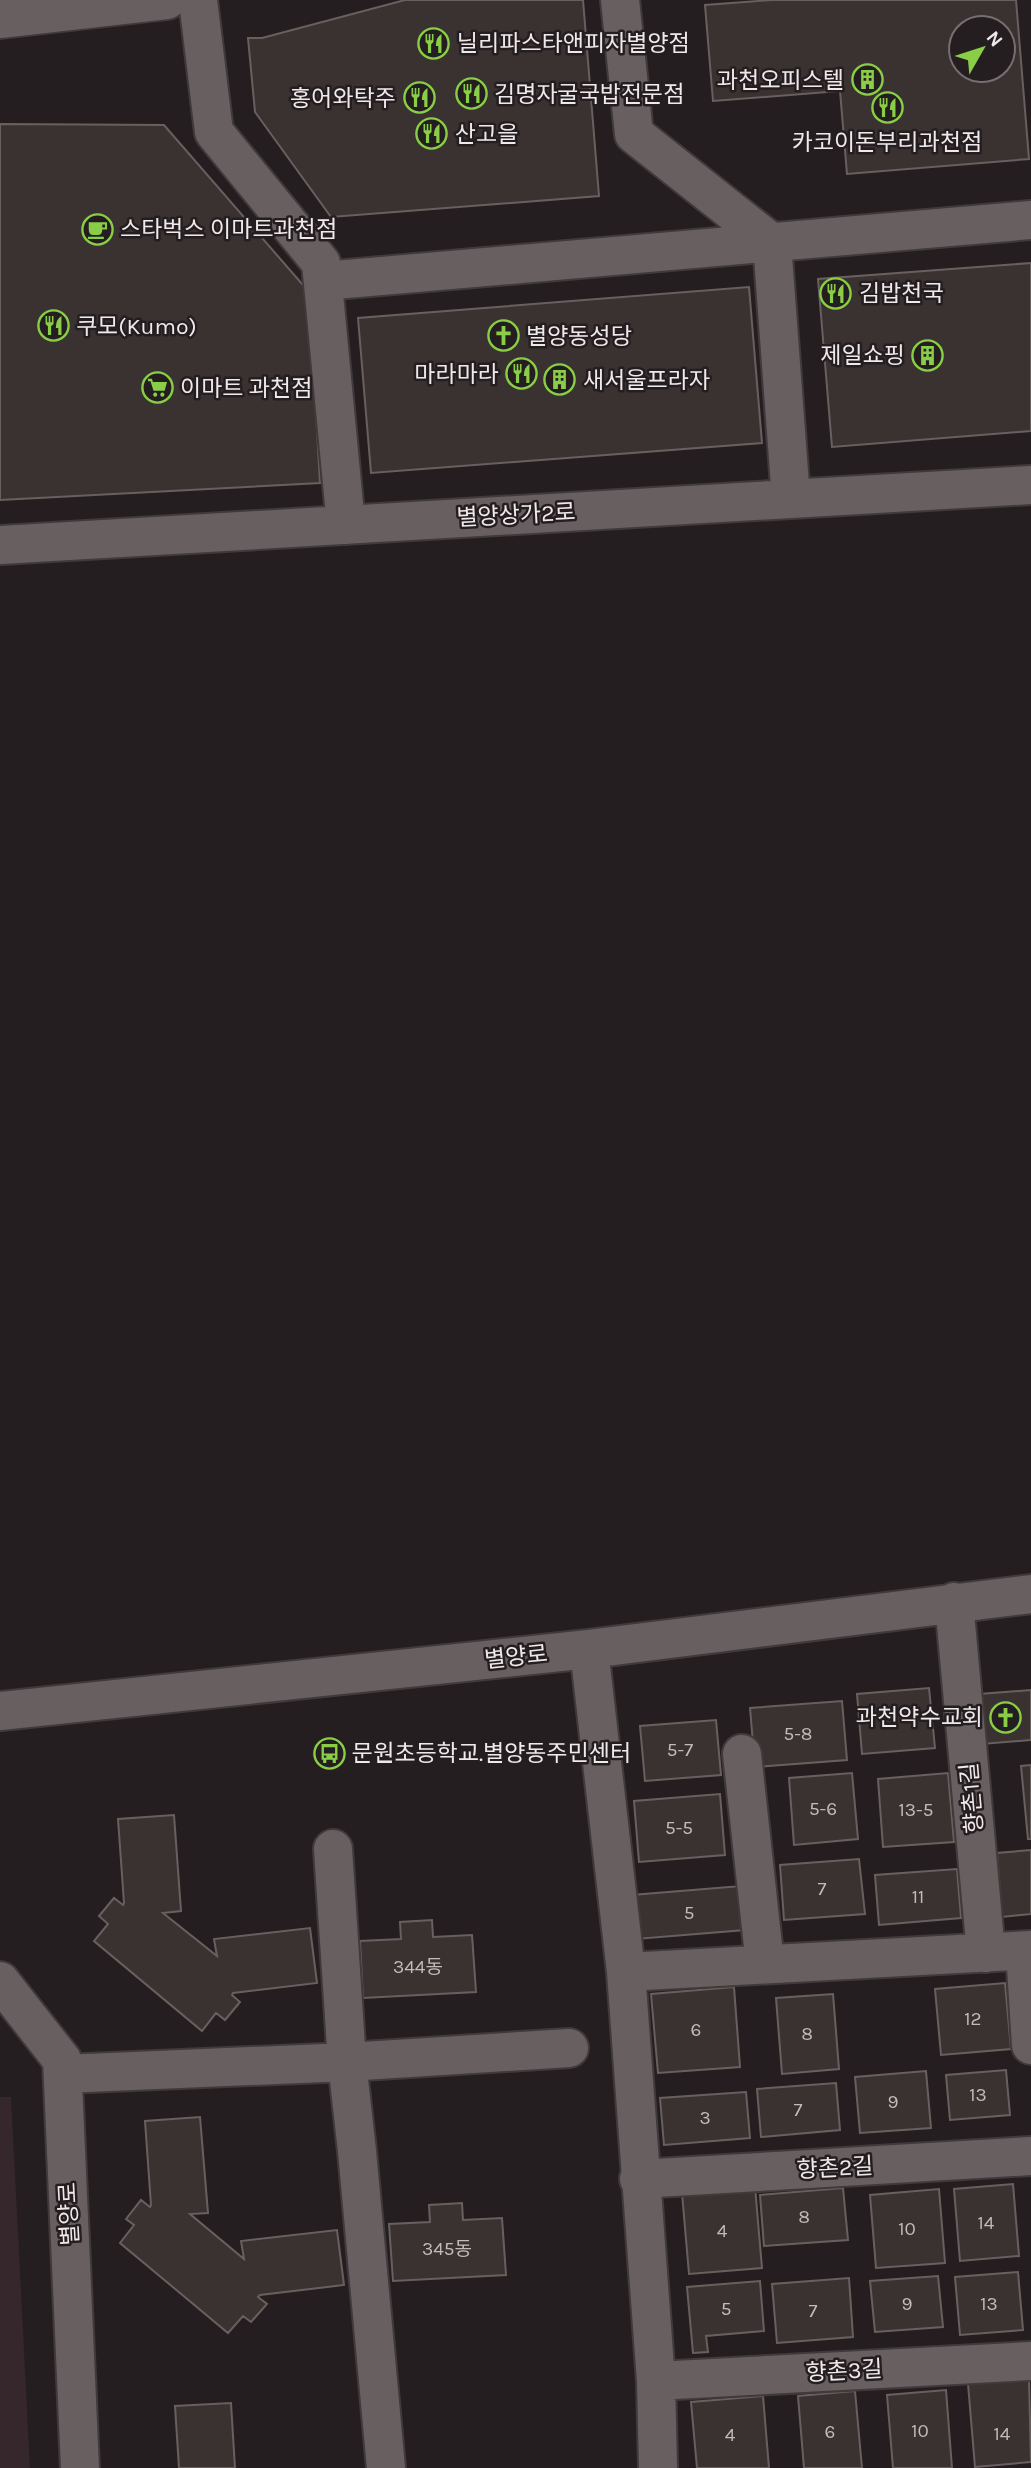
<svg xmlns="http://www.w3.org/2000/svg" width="1031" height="2468" font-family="Karla,'Noto Sans KR',sans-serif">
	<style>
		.built { fill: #35272b }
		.building { fill: #393231; stroke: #68605f; stroke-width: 2; fill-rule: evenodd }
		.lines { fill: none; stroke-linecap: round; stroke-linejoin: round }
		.minor-casing { stroke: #3f3a3b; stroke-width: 42 }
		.minor { stroke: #685f61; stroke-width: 38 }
		.labels { text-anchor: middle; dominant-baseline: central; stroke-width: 5; stroke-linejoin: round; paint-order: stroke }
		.number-label { font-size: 19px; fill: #c1bbbc }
		.poi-label { font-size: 23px; fill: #eee9ea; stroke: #251e20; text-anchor: start }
		.street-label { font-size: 23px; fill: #eee9ea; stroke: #251e20 }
	</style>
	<rect width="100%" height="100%" fill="#251e20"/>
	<!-- built -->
	<path class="built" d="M 0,2097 L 11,2097 L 30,2468 L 0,2468 Z"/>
	<!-- building -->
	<path class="building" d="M 405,0 L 583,0 L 599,196 L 331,217 L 255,112 L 248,38 L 262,38 Z
		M 772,0 L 1016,0 L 1029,159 L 847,174 L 840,91 L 713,101 L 705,5 ZM 961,28 L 1003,28 L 1003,70 L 961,70 Z
		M 0,124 L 164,125 L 309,292 L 320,483 L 0,500 Z
		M 1031,263 L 1031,431 L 832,447 L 818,279 Z
		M 749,287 L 762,443 L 371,473 L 358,318 Z
		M 929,1688 L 935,1748 L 862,1754 L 857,1694 Z
		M 1031,1690 L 1031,1740 L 982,1744 L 979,1694 Z
		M 842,1701 L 847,1760 L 755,1767 L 750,1708 Z
		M 716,1720 L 721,1775 L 645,1781 L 640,1726 Z
		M 1031,1765 L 1031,1839 L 1028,1839 L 1021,1766 Z
		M 852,1773 L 858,1839 L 794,1845 L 789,1778 Z
		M 948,1773 L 954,1842 L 883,1847 L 878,1779 Z
		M 720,1794 L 725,1855 L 639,1862 L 634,1801 Z
		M 174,1815 L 181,1911 L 163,1913 L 217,1956 L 214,1939 L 310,1928 L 317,1983 L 233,1993 L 232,1995 L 240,2002 L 225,2020 L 216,2013 L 202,2031 L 94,1941 L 108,1924 L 99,1916 L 114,1898 L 123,1905 L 124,1903 L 118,1819 Z
		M 1031,1850 L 1031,1914 L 1002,1917 L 997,1853 Z
		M 859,1859 L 865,1914 L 784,1920 L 780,1865 Z
		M 957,1869 L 961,1918 L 879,1925 L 875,1875 Z
		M 741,1886 L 745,1930 L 636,1939 L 632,1895 Z
		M 432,1920 L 433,1937 L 472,1935 L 476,1992 L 363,1998 L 360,1941 L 401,1939 L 400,1922 Z
		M 1005,1983 L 1011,2049 L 941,2055 L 935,1989 Z
		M 734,1987 L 740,2067 L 658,2073 L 651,1994 Z
		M 833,1994 L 839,2069 L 782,2074 L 776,1998 Z
		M 1006,2070 L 1010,2115 L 950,2120 L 946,2075 Z
		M 926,2071 L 931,2128 L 860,2133 L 855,2077 Z
		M 836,2083 L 840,2130 L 761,2137 L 757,2089 Z
		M 746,2092 L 750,2138 L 664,2145 L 660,2098 Z
		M 200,2117 L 208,2213 L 190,2214 L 244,2259 L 241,2241 L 337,2230 L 344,2285 L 260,2295 L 258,2297 L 267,2304 L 251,2322 L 243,2316 L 228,2333 L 120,2243 L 134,2225 L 126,2219 L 141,2200 L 150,2207 L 151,2205 L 145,2121 Z
		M 1013,2184 L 1019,2256 L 960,2261 L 954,2189 Z
		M 755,2187 L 762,2268 L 689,2274 L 682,2193 Z
		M 843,2188 L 848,2240 L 764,2246 L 760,2195 Z
		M 939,2189 L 945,2263 L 876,2268 L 870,2195 Z
		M 462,2203 L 463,2220 L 502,2218 L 506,2275 L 393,2281 L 389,2224 L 430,2222 L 429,2205 Z
		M 1018,2272 L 1023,2330 L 960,2335 L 955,2277 Z
		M 938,2276 L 943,2327 L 875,2332 L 870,2281 Z
		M 849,2278 L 853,2337 L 777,2343 L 772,2284 Z
		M 760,2281 L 764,2331 L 706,2336 L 708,2352 L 693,2353 L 687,2287 Z
		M 1029,2379 L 1031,2462 L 975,2467 L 968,2384 Z
		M 946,2390 L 952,2468 L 893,2468 L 887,2395 Z
		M 855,2391 L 862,2468 L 804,2468 L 798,2396 Z
		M 763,2396 L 769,2468 L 697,2468 L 691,2402 Z
		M 231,2403 L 235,2468 L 179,2468 L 175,2406 Z"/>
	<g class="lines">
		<defs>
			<path id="minor" d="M 198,0 L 214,132 L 321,263 L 346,525
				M 620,0 L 634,134 L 772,243 L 791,499
				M 0,19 L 167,0
				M 323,281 L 1031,220
				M 0,545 L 1031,485
				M 954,1602 L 986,1953
				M 589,1649 L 626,1972 L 656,2381 L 658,2468
				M 0,1711 L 589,1649 L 1031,1594
				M 742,1754 L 765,1964
				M 333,1849 L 347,2062 L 357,2151 L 386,2468
				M 1025,1951 L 1031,2045
				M 626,1972 L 1031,1950
				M 0,1981 L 62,2060 L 80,2468
				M 63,2074 L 347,2062 L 569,2048
				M 639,2179 L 1031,2156
				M 656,2381 L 1031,2361"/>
		</defs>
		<!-- minor casing -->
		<use href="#minor" class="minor-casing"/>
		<!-- minor -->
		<use href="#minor" class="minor"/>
	</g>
	<!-- icons -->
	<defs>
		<symbol id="restaurant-ring" viewBox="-11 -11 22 22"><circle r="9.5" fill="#251e20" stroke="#8ace47" stroke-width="1.5"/><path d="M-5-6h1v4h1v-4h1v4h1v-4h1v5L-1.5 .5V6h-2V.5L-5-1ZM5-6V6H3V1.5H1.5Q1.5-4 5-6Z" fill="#8ace47"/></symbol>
		<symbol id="building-ring" viewBox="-11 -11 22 22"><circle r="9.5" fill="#251e20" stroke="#8ace47" stroke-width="1.5"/><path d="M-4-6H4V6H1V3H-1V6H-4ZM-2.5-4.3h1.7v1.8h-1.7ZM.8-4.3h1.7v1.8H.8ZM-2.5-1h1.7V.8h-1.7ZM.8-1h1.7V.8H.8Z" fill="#8ace47"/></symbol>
		<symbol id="cafe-ring" viewBox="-11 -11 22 22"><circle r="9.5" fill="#251e20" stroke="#8ace47" stroke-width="1.5"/><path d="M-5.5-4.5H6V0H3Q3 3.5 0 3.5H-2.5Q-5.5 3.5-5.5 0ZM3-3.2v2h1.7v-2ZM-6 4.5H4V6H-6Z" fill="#8ace47"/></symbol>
		<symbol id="church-ring" viewBox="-11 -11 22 22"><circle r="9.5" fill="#251e20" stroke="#8ace47" stroke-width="1.5"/><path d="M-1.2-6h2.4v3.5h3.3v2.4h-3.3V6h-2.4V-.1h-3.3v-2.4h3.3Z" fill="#8ace47"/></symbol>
		<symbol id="supermarket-ring" viewBox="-11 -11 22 22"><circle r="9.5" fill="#251e20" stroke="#8ace47" stroke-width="1.5"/><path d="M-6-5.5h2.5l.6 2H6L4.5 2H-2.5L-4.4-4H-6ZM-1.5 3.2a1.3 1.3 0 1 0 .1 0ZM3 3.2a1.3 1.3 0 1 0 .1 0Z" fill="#8ace47"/></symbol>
		<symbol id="bus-ring" viewBox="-11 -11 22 22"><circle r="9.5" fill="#251e20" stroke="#8ace47" stroke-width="1.5"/><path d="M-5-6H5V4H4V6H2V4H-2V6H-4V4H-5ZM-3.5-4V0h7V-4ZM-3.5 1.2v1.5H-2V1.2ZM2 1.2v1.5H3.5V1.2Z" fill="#8ace47"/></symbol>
	</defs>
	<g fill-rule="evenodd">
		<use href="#restaurant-ring" x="416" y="26" width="35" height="35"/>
		<use href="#building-ring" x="850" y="62" width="35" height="35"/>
		<use href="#restaurant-ring" x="454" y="76" width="35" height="35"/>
		<use href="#restaurant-ring" x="402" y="80" width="35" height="35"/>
		<use href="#restaurant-ring" x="870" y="90" width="35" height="35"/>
		<use href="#restaurant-ring" x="414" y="116" width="35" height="35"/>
		<use href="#cafe-ring" x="80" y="212" width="35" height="35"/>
		<use href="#restaurant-ring" x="818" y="276" width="35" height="35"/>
		<use href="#restaurant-ring" x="36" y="308" width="35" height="35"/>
		<use href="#church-ring" x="486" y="318" width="35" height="35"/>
		<use href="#building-ring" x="910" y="338" width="35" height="35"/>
		<use href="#restaurant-ring" x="504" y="356" width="35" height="35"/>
		<use href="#building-ring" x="542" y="362" width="35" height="35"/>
		<use href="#supermarket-ring" x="140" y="370" width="35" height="35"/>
		<use href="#church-ring" x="988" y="1700" width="35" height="35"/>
		<use href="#bus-ring" x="312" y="1736" width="35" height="35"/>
	</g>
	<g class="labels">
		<!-- number labels -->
		<g class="number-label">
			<text x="798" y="1734">5-8</text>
			<text x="680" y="1750">5-7</text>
			<text x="823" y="1809">5-6</text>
			<text x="916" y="1810">13-5</text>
			<text x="679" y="1828">5-5</text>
			<text x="822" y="1889">7</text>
			<text x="918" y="1897">11</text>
			<text x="689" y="1913">5</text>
			<text x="418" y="1967">344동</text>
			<text x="973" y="2019">12</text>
			<text x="696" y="2030">6</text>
			<text x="807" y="2034">8</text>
			<text x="978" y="2095">13</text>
			<text x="893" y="2102">9</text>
			<text x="798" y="2110">7</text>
			<text x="705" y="2118">3</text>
			<text x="804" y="2217">8</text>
			<text x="986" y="2223">14</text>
			<text x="907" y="2229">10</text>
			<text x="722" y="2231">4</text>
			<text x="447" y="2249">345동</text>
			<text x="907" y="2304">9</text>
			<text x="989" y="2304">13</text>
			<text x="726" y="2309">5</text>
			<text x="813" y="2311">7</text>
			<text x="920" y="2431">10</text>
			<text x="830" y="2432">6</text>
			<text x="1002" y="2434">14</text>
			<text x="730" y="2435">4</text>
		</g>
		<!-- poi labels -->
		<g class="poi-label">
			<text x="457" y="43">닐리파스타앤피자별양점</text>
			<text x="844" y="80" text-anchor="end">과천오피스텔</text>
			<text x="494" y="94">김명자굴국밥전문점</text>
			<text x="396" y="98" text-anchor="end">홍어와탁주</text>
			<text x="455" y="134">산고을</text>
			<text x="887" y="142" text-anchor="middle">카코이돈부리과천점</text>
			<text x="120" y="229">스타벅스 이마트과천점</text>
			<text x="859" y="293">김밥천국</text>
			<text x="76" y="326">쿠모(Kumo)</text>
			<text x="526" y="336">별양동성당</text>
			<text x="905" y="355" text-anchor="end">제일쇼핑</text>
			<text x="499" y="374" text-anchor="end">마라마라</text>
			<text x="583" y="380">새서울프라자</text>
			<text x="180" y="388">이마트 과천점</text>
			<text x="983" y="1717" text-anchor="end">과천약수교회</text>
			<text x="352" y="1753">문원초등학교.별양동주민센터</text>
		</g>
		<!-- street labels -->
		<g class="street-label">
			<text transform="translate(516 515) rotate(-3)">별양상가2로</text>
			<text transform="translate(516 1657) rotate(-6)">별양로</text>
			<text transform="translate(972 1798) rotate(-95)">향촌1길</text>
			<text transform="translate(835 2168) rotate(-3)">향촌2길</text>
			<text transform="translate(69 2214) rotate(-93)">별양로</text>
			<text transform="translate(844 2371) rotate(-3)">향촌3길</text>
		</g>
	</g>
	<!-- north arrow -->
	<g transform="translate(982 49) rotate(51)"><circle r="33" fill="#251e20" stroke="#756f71" stroke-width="2"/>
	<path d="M0-5L12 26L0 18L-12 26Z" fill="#8ace47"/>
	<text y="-10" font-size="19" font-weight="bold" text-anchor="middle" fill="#eee9ea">N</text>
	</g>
</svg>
